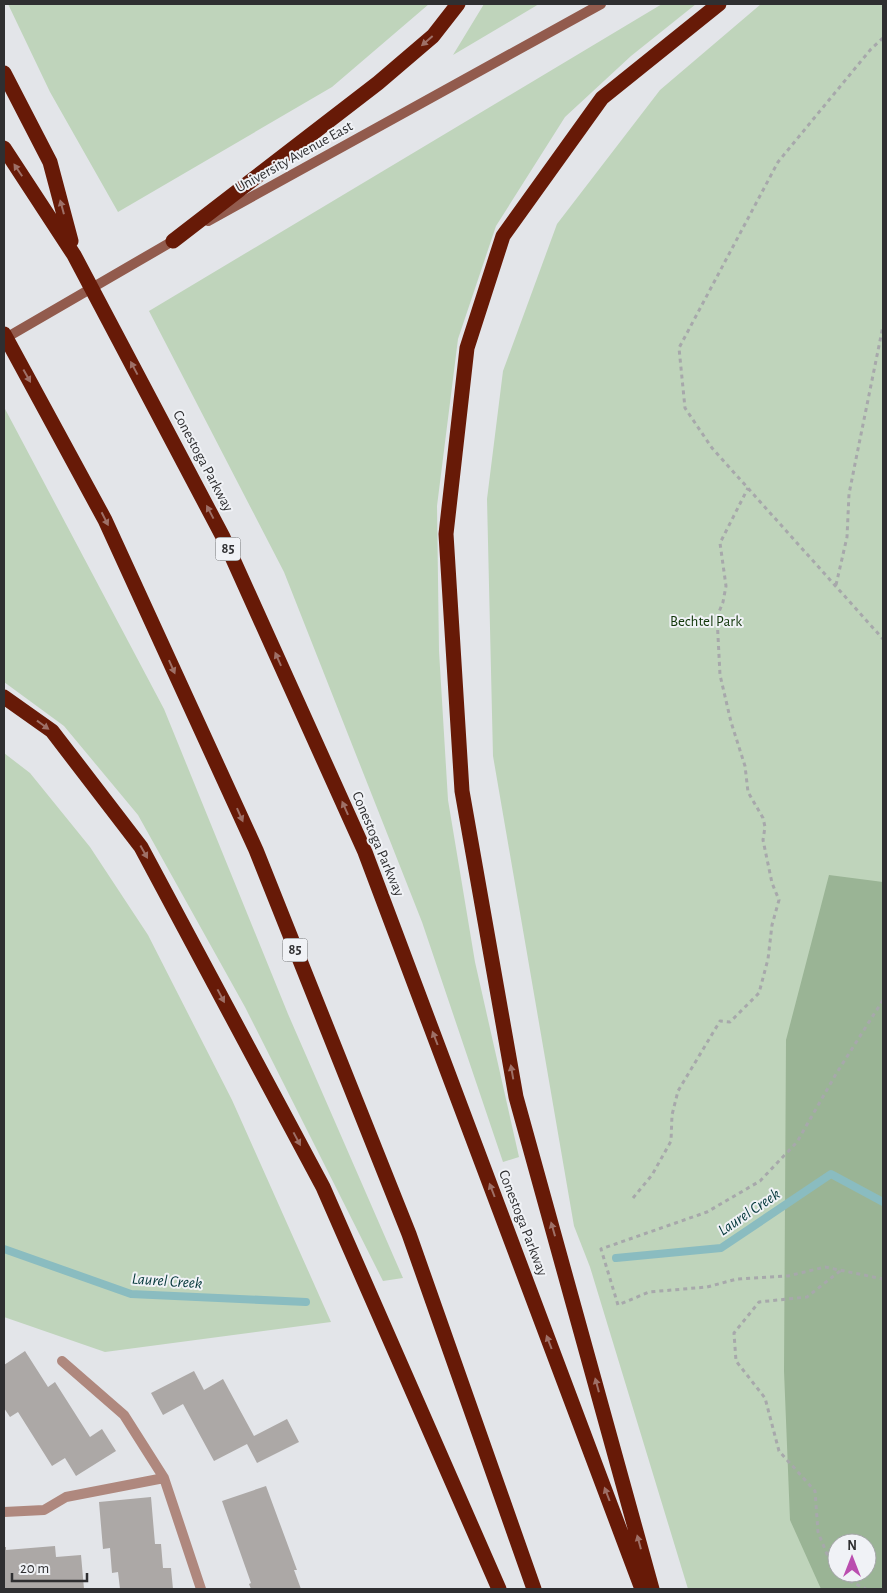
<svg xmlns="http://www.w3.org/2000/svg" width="887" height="1593" font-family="'Alegreya Sans',sans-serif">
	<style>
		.green { fill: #bfd4bb; fill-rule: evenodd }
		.forest { fill: #9ab495; fill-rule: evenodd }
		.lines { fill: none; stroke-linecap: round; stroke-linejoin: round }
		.stream { stroke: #8abcc0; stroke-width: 8 }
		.building { fill: #aca8a6 }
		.path { stroke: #a7a8ab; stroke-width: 3; stroke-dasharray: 4 4; stroke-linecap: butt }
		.service { stroke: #af887e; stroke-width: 10 }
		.secondary { stroke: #925b4d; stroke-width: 10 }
		.motorway { stroke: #671a07; stroke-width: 15 }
		.oneway { fill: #9e7067 }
		.labels { text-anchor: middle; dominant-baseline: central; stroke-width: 4; stroke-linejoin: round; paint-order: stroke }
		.shield { fill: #f0f2f6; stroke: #696a6c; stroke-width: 1 }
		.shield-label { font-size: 14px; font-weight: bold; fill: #2f2f31 }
		.street-label { font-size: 15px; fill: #2f2f31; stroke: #f0f2f6 }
		.park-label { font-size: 15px; fill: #113609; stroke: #f0f2f6 }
		.water-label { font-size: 16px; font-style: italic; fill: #04373a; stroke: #f0f2f6 }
	</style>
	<rect width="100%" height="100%" fill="#e3e5e9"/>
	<!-- green -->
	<path class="green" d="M 8,4 L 429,4 L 332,87 L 118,212 L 50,92 Z
		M 484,4 L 539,4 L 453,55 Z
		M 662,4 L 696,4 L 631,56 L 565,117 L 496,226 L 458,339 L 437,506 L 439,651 L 448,800 L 475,962 L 519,1157 L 503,1162 L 422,922 L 284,572 L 149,311 Z
		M 761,4 L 883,4 L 883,1589 L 688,1589 L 590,1267 L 574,1226 L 493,756 L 487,499 L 503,371 L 557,224 L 660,90 ZM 837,1543 L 867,1543 L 867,1573 L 837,1573 Z
		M 4,407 L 164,709 L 288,1014 L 403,1278 L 383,1281 L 245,1007 L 138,815 L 64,726 L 4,682 Z
		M 4,753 L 30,773 L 90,847 L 148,935 L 232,1100 L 331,1322 L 105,1352 L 4,1317 Z"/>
	<!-- forest -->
	<path class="forest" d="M 829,875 L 883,882 L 883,1589 L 821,1589 L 790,1520 L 784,1371 L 786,1040 ZM 837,1543 L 867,1543 L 867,1573 L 837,1573 Z"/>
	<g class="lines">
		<!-- stream -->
		<path class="stream" d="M 4,1249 L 131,1294 L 306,1302
			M 616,1258 L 721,1248 L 831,1174 L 883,1202"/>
	</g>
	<!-- building -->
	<path class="building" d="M 25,1351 L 48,1387 L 55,1382 L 90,1437 L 102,1429 L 116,1451 L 76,1476 L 65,1458 L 52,1466 L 18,1412 L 10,1417 L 4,1408 L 4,1365 Z
		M 194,1371 L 204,1390 L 223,1379 L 254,1436 L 287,1419 L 299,1442 L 257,1463 L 247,1444 L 214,1461 L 183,1404 L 163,1415 L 151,1393 Z
		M 266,1486 L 297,1570 L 294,1570 L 301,1589 L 251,1589 L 249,1584 L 251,1583 L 222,1501 Z
		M 151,1497 L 155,1544 L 161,1544 L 163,1568 L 171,1568 L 173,1589 L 120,1589 L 118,1572 L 112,1573 L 110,1548 L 103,1549 L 99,1502 Z
		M 55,1546 L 56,1557 L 81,1555 L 84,1589 L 4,1589 L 4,1547 L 6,1547 L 6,1550 Z"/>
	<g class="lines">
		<!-- path -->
		<path class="path" d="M 883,38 L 871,49 L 778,162 L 679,348 L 685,408 L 712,448 L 883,639
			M 836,585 L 847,537 L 849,494 L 857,454 L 883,326
			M 883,1000 L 836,1074 L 797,1142 L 760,1181 L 707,1212 L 601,1249 L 618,1305 L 649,1292 L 707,1287 L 737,1279 L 788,1276 L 825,1267 L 883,1279
			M 633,1198 L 652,1175 L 671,1141 L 672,1115 L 678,1091 L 720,1021 L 730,1022 L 759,993 L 768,959 L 772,925 L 779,900 L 772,883 L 763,840 L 765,827 L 763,818 L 748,792 L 745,766 L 731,722 L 720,675 L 717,617 L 723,602 L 726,586 L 720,543 L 748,488
			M 840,1271 L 807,1297 L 759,1302 L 734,1333 L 736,1361 L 765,1398 L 779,1451 L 815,1491 L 818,1532 L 835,1574 L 866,1589"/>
		<!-- service -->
		<path class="service" d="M 62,1361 L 124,1415 L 164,1478 L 201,1589
			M 4,1512 L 44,1510 L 66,1497 L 164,1478"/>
		<!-- secondary -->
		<path class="secondary" d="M 208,221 L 601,4
			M 4,339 L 178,238"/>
		<!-- motorway -->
		<path class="motorway" d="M 4,73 L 50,162 L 71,241
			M 4,148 L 74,255 L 223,537 L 365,852 L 642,1589
			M 173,241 L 378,83 L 433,36 L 458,4
			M 4,334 L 105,520 L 256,850 L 409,1234 L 534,1589
			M 4,697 L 52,731 L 141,847 L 323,1187 L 499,1589
			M 652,1589 L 516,1097 L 462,791 L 446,534 L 467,348 L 503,236 L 602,98 L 719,4"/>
	</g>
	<!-- one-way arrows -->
	<defs><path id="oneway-solid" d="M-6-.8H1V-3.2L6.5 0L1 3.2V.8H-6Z" transform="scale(1.25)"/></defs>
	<g class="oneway">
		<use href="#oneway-solid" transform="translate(427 41) rotate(139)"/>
		<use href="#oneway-solid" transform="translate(18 170) rotate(-124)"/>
		<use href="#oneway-solid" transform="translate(62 207) rotate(-105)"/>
		<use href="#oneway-solid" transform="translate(134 368) rotate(-118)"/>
		<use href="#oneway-solid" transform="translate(27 376) rotate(61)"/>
		<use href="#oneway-solid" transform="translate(210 512) rotate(-118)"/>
		<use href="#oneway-solid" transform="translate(105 519) rotate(63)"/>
		<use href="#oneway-solid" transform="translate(278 659) rotate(-114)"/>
		<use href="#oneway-solid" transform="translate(172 667) rotate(66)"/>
		<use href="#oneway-solid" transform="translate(43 725) rotate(36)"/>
		<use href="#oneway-solid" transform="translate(345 808) rotate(-114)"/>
		<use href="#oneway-solid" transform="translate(240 815) rotate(66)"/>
		<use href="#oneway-solid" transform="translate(144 852) rotate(61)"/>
		<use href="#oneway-solid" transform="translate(221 996) rotate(62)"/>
		<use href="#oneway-solid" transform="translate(435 1038) rotate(-111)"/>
		<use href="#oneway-solid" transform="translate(512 1072) rotate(-100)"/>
		<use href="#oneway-solid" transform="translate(297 1139) rotate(62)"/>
		<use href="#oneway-solid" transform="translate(492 1190) rotate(-111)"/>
		<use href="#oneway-solid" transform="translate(553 1229) rotate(-106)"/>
		<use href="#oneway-solid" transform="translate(549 1342) rotate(-111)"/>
		<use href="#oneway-solid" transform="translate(597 1385) rotate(-105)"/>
		<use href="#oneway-solid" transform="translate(607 1494) rotate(-111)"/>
		<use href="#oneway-solid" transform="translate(639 1542) rotate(-105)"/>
	</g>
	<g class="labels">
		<!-- shield labels -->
		<g class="shield">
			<rect x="215.5" y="537.5" width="25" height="23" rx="4"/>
			<rect x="282.5" y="938.5" width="25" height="23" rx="4"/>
		</g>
		<g class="shield-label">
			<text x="228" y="549">85</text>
			<text x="295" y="950">85</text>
		</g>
		<!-- street labels -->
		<g class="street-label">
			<text transform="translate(294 157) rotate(-29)">University Avenue East</text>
			<text transform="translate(203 461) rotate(62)">Conestoga Parkway</text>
			<text transform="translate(378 844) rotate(67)">Conestoga Parkway</text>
			<text transform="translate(523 1223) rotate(69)">Conestoga Parkway</text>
		</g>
		<!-- park labels -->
		<g class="park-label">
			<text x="706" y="621">Bechtel Park</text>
		</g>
		<!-- water labels -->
		<g class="water-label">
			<text transform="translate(749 1212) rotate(-34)">Laurel Creek</text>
			<text transform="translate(167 1281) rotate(4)">Laurel Creek</text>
		</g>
	</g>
	<!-- border -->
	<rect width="887" height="1593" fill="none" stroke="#2f2f31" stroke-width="10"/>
	<!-- north arrow -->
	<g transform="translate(852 1558)"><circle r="24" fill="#f0f2f6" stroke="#a3a4a7"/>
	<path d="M0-4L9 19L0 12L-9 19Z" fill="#ba4eaf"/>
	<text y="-8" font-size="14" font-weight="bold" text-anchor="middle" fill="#2f2f31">N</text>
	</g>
	<!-- scale -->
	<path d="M12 1573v8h75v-8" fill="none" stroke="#2f2f31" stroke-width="2.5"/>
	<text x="20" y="1573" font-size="15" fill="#2f2f31" stroke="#f0f2f6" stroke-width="4" paint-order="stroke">20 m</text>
</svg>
